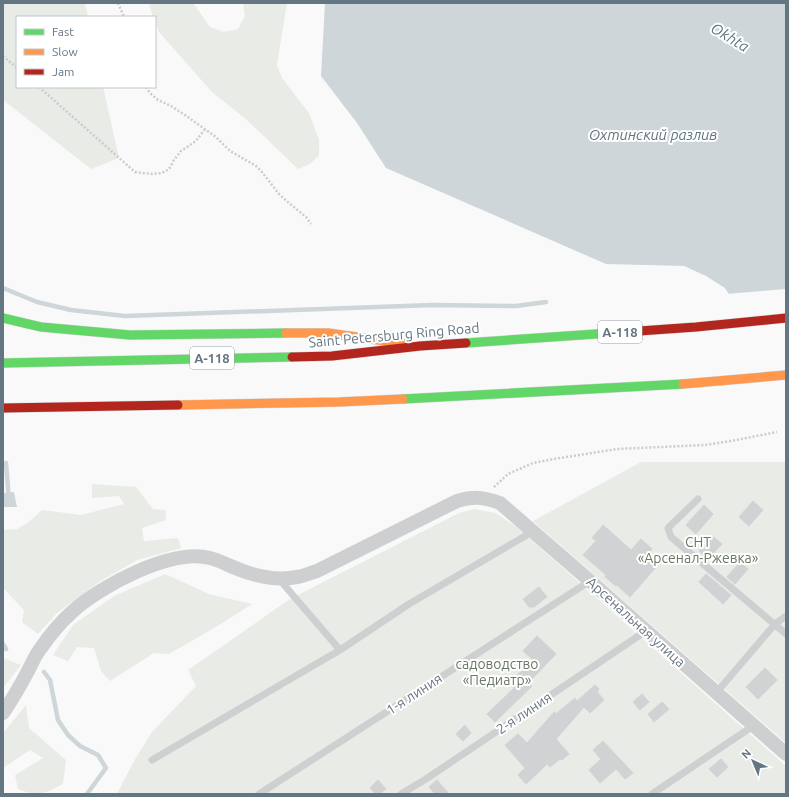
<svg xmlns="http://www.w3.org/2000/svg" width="789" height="797" font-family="Ubuntu,sans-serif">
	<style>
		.green { fill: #e8ebe6 }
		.water { fill: #ced6d9 }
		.pier { fill: #f9f9f9 }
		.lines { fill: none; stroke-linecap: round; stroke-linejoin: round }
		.stream { stroke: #ced6d9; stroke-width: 4.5 }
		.building { fill: #d0d2d3; stroke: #e8e8e8 }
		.fast-casing { stroke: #d5d6d7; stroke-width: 10 }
		.slow-casing { stroke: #d5d6d7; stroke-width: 10 }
		.jam-casing { stroke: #d5d6d7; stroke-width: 10 }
		.path { stroke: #cbcccd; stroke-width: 2.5; stroke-dasharray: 2 2; stroke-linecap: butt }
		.lane { stroke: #cecfd0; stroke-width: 7 }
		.street { stroke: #cecfd0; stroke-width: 14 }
		.fast { stroke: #63d668; stroke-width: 9 }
		.slow { stroke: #ff974d; stroke-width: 9 }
		.jam { stroke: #b3261e; stroke-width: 9 }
		.labels { text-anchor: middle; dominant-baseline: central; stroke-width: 4; stroke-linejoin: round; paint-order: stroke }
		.shield { fill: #fff; stroke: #939fa8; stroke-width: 1 }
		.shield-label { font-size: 13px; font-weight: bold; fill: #657683 }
		.street-label { font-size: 14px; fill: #657683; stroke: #fff }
		.park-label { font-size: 14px; fill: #687a64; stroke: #fff }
		.water-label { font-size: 15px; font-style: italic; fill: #60757c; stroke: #fff }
	</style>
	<rect width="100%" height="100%" fill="#f9f9f9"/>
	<!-- green -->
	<path class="green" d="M 3,3 L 85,3 L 88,17 L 17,17 L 17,87 L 103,87 L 119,158 L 91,169 L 3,100 Z
		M 149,3 L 193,3 L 210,27 L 224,32 L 238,29 L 245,16 L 243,3 L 287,3 L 277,65 L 282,78 L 309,113 L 319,140 L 319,155 L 310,164 L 298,169 L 247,120 L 212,92 L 159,32 L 155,22 L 155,17 L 153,17 Z
		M 641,462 L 786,462 L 786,743 L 533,521 Z
		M 92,484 L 136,487 L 153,509 L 165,510 L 166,520 L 142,528 L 144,541 L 178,538 L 181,548 L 137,560 L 99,582 L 57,613 L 38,634 L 22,622 L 24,610 L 3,588 L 3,530 L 17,529 L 29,522 L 42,510 L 81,515 L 124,504 L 119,496 L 92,498 Z
		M 474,509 L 496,513 L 519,529 L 786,766 L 786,794 L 117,794 L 134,761 L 152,732 L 196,686 L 188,670 L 290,599 L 459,513 Z
		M 165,574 L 209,594 L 252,604 L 221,624 L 169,654 L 154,653 L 110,681 L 101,671 L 94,648 L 77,647 L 68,661 L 53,655 L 73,625 L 114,596 Z
		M 3,658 L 21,665 L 3,688 Z
		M 26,705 L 29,728 L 66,760 L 63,784 C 44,794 38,797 18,789 L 15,775 L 43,758 L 30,750 L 3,768 L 3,733 Z"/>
	<!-- water -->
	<path class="water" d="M 325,3 L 786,3 L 786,404 L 747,322 L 725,288 L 706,276 L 684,266 L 606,264 L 386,168 L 357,123 L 321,76 Z
		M 14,492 L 17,507 L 3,507 L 3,493 Z"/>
	<!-- pier -->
	<path class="pier" d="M 786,289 L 786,406 L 780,405 L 764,388 L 745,360 L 745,323 L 727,294 Z"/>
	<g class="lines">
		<!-- stream -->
		<path class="stream" d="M 3,288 L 37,302 L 71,310 L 125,316 L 432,305 L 516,306 L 546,302
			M 3,500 L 9,500 L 6,463
			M 3,644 L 6,649
			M 44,672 L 50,680 L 58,720 L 68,735 L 80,746 L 98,755 L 106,768 L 87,794"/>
	</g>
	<!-- building -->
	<path class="building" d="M 753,500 L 764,510 L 749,527 L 738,517 Z
		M 704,504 L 714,514 L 696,535 L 685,525 Z
		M 603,524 L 631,549 L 641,538 L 653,549 L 647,556 L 658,566 L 630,598 L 617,586 L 616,587 L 604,577 L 605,575 L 582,555 L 595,541 L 591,538 Z
		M 712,535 L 723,544 L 708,560 L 698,551 Z
		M 740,561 L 749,569 L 735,585 L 726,577 Z
		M 706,573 L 732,595 L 723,605 L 698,582 Z
		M 539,586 L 548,597 L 534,608 L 529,608 L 522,599 Z
		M 537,635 L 557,654 L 529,683 L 533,686 L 495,723 L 486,714 L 513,688 L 508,683 L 532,660 L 522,651 Z
		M 765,667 L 778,680 L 758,700 L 745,687 Z
		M 595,684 L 600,689 L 598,692 L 605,700 L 590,714 L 584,708 L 557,739 L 570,754 L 562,761 L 560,760 L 550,768 L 547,765 L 526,785 L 517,775 L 524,768 L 504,745 L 518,733 L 527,742 L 554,711 L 556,713 L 575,697 L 577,700 Z
		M 642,693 L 650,702 L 640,711 L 632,702 Z
		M 662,701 L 670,709 L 654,723 L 647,714 Z
		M 465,724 L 472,733 L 463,742 L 455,734 Z
		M 603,740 L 634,773 L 625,780 L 616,770 L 600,784 L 588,770 L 600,759 L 592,750 Z
		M 721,758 L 729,767 L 717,778 L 708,769 Z
		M 378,779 L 387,789 L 381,794 L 375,794 L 369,788 Z
		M 437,779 L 450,794 L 434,794 L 428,787 Z"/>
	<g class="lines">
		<defs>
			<path id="fast" d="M 3,318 L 41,327 L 130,335 L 286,333
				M 466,343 L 625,332
				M 3,363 L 292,357
				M 403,399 L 683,384"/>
			<path id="slow" d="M 286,333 L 328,333 L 407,344
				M 683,384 L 786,375
				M 178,405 L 339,402 L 403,399"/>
			<path id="jam" d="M 625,332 L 696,327 L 786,318
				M 292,357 L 332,356 L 420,346 L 466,343
				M 3,408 L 178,405"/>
		</defs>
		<!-- fast casing -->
		<use href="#fast" class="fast-casing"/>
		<!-- slow casing -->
		<use href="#slow" class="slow-casing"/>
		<!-- jam casing -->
		<use href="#jam" class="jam-casing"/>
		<!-- path -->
		<path class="path" d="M 118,3 L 124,17
			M 3,56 L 17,68
			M 39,87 L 135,172 L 152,174 L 162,173 L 169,169 L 174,160 L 181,151 L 196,141 L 205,129
			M 146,87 L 150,93 L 158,100 L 171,106 L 185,115 L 216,137 L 230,151 L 256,166 L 262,172 L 279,194 L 289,203 L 306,217 L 311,224
			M 494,487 L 508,474 L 533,463 L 554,459 L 617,449 L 705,445 L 731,441 L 777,432"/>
		<!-- lane -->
		<path class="lane" d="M 698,499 L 668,528 L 671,537 L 786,634
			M 279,579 L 340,650
			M 716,693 L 775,624 L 786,616
			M 152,760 L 340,650 L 409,604 L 532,532
			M 259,794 L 590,581
			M 401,794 L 426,779 L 646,631
			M 652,794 L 753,726"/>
		<!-- street -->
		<path class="street" d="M 3,713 C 12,700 20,686 28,671 C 32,664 35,655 41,648 C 49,636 62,621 73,611 C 101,586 171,548 210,558 C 219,560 229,566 238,569 C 257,577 276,581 297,577 C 303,576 310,573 317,571 L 457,501 C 474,496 483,497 500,503 L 590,581 L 786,754"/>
		<!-- fast -->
		<use href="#fast" class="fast"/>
		<!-- slow -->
		<use href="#slow" class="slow"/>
		<!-- jam -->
		<use href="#jam" class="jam"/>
	</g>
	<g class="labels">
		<!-- shield labels -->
		<g class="shield">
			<rect x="598" y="321" width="44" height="22" rx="3"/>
			<rect x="190" y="347" width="44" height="22" rx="3"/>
		</g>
		<g class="shield-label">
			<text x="620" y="332">А-118</text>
			<text x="212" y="358">А-118</text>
		</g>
		<!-- street labels -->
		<g class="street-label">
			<text transform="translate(394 335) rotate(-5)">Saint Petersburg Ring Road</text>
			<text transform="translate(636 622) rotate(42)">Арсенальная улица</text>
			<text transform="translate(414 694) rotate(-33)">1-я линия</text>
			<text transform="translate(524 713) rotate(-34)">2-я линия</text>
		</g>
		<!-- park labels -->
		<g class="park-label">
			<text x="698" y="542">СНТ<tspan x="698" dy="16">«Арсенал-Ржевка»</tspan></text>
			<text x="497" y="664">садоводство<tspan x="497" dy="16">«Педиатр»</tspan></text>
		</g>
		<!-- water labels -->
		<g class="water-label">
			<text transform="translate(730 37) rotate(31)">Okhta</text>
			<text x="653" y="134">Охтинский разлив</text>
		</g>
	</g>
	<!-- border -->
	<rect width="789" height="797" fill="none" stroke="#657683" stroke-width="8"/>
	<!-- legend -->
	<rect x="16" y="16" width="140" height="72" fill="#ffffff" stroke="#c1c8cd"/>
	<rect x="24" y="29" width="20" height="6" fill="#63d668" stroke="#c1c8cd"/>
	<text x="52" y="36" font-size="12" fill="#657683">Fast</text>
	<rect x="24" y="49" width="20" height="6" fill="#ff974d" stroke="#c1c8cd"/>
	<text x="52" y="56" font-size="12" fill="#657683">Slow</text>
	<rect x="24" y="69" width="20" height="6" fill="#b3261e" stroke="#c1c8cd"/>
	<text x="52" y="76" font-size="12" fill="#657683">Jam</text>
	<!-- north arrow -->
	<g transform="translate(753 761) rotate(316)" stroke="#ffffff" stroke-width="3" paint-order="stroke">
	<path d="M0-3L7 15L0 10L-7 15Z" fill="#657683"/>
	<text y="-6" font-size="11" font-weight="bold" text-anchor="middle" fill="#657683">N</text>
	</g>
</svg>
